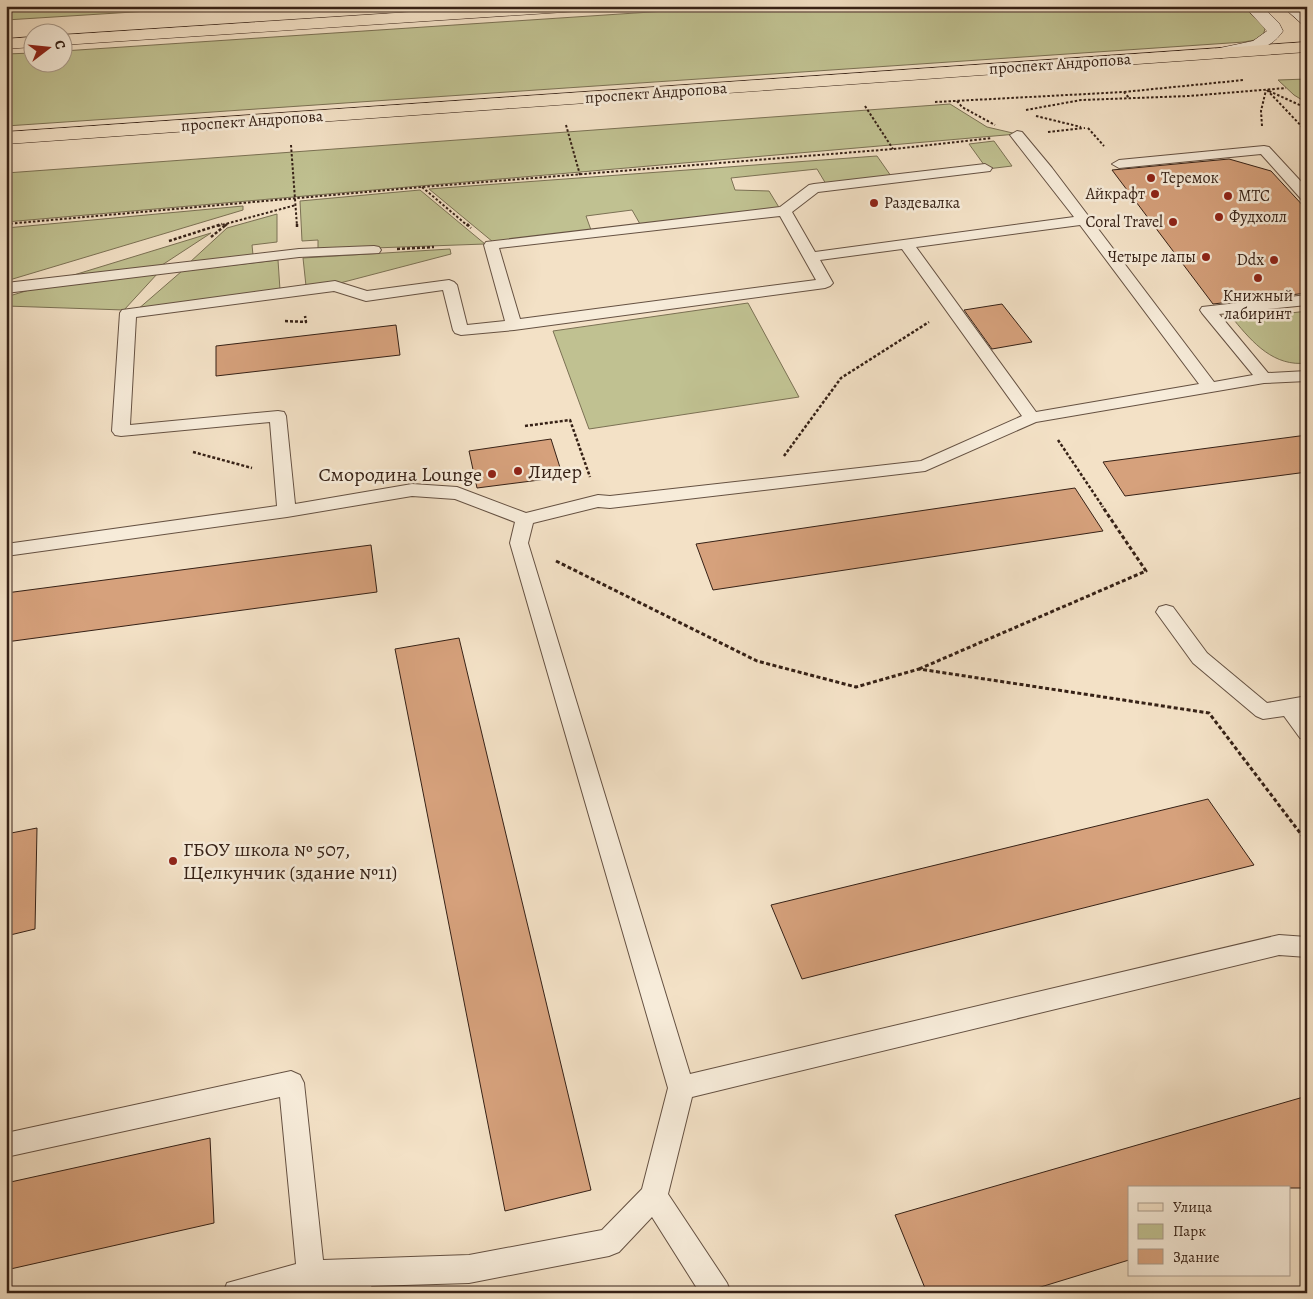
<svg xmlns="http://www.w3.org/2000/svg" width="1313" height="1299" font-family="Alegreya,serif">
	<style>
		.green { fill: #c0c191; stroke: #7b7154 }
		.building { fill: #d6a17c; stroke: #362116 }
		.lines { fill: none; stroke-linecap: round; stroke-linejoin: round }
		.lane-casing { stroke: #655142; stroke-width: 2 }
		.secondary-casing { stroke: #362116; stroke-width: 1 }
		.primary-casing { stroke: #362116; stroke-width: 1 }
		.path-far2 { stroke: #362116; stroke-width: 2; stroke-dasharray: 2.5 2; stroke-linecap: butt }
		.path-far1 { stroke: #362116; stroke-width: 2.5; stroke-dasharray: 3 2; stroke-linecap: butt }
		.path { stroke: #362116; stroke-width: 3; stroke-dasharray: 4 2.5; stroke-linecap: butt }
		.lane { fill: #f7ecda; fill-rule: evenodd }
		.secondary { fill: #f7ecda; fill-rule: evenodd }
		.primary { fill: #f3e1c6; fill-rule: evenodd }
		.poi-dot { fill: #8f2418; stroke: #f7ecda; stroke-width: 2 }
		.labels { text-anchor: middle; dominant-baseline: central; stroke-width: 5; stroke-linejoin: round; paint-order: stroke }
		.far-street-label { font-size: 16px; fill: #362116; stroke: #f7ecda }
		.far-poi-label { font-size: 16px; fill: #362116; stroke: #f7ecda; text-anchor: start }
		.poi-label { font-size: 20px; fill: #362116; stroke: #f7ecda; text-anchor: start }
	</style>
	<rect width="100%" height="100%" fill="#f3e1c6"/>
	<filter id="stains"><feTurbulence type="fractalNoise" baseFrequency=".004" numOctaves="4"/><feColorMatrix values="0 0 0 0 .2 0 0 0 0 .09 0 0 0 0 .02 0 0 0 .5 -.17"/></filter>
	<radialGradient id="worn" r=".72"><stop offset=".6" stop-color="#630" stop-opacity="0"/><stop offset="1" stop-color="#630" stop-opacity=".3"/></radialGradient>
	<!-- green -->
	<path class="green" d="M 6,6 L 228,6 L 6,20 Z
		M 741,6 L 1244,6 L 1262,24 L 1265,29 L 1263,35 L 1255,40 L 1244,42 L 6,126 L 6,54 L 32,53 L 32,62 L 62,62 L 63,51 Z
		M 1307,79 L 1307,103 L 1294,95 L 1278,80 Z
		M 950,104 L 987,127 L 1017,134 L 6,222 L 6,173 Z
		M 994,141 L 1012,166 L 987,169 L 969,144 Z
		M 877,156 L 891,176 L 826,184 L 817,169 L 731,178 L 735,190 L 769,191 L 780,209 L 640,224 L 632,210 L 586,216 L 591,230 L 493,242 L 429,189 Z
		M 420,190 L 485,244 L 318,250 L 318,240 L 302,241 L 300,201 Z
		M 243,206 L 243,210 L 6,281 L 6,228 Z
		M 277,214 L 277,242 L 252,245 L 253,255 L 189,263 L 227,228 Z
		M 211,233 L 159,267 L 64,278 Z
		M 450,249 L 451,254 L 340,283 L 306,286 L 303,258 Z
		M 278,260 L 280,290 L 137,310 L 182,271 Z
		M 158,273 L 124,310 L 6,306 L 6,297 L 39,287 Z
		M 748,303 L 799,397 L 589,429 L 553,331 Z
		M 1307,311 L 1307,363 C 1274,367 1253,343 1234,320 Z"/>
	<!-- building -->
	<path class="building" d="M 1229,159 L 1271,171 L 1307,210 L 1307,293 L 1213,304 L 1112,170 Z
		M 1002,304 L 1032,342 L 992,349 L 964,310 Z
		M 396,325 L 400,355 L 216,376 L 216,346 Z
		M 1307,435 L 1307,472 L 1125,496 L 1103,462 Z
		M 551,439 L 563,477 L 477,488 L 469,451 Z
		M 1075,488 L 1103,531 L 713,590 L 696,544 Z
		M 371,545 L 377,592 L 6,642 L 6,593 Z
		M 459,638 L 591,1190 L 505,1211 L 395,649 Z
		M 1208,799 L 1254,865 L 802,979 L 771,905 Z
		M 37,828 L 35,929 L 6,936 L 6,834 Z
		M 1307,1096 L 1307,1188 L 1129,1188 L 1129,1260 L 1021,1293 L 927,1293 L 895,1215 Z
		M 210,1138 L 214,1223 L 6,1270 L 6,1183 Z"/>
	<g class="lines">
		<defs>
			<path id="lane" d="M 1017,131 L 1022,132 L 1052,168 L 1214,382 L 1253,375 L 1202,313 L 1200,310 L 1202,307 L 1307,295 L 1307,305 L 1219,314 L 1268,373 L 1307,371 L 1307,381 L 1264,383 L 1036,422 L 925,471 L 610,508 L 598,507 L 533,523 L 528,543 L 690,1074 L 1279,935 L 1307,937 L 1307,957 L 1279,955 L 692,1097 L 668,1194 L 727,1283 L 731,1293 L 700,1293 L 652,1217 L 619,1252 L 609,1256 L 469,1283 L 371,1286 L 374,1293 L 341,1293 L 337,1287 L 311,1288 L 292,1293 L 223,1293 L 227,1283 L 296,1264 L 280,1097 L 6,1157 L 6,1133 L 291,1071 L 300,1075 L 304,1083 L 323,1260 L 469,1255 L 602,1230 L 642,1189 L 668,1088 L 510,543 L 515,522 L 455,499 L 412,496 L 287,517 L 6,556 L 6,544 L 277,506 L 270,422 L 121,436 L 115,435 L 112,431 L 120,313 L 122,310 L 335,281 L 367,291 L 449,280 L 454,282 L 457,285 L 467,325 L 505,321 L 484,245 L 486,242 L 780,207 L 809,185 L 814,184 L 985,164 L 992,168 L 990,171 L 818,192 L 792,212 L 815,252 L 1074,217 L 1010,135 ZM 780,216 L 816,280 L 520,319 L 499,248 ZM 1080,225 L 1199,384 L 1036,412 L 916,247 ZM 902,249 L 1022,416 L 921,461 L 610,496 L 598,495 L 526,513 L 457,487 L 412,484 L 295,504 L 286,416 L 284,412 L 278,411 L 130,425 L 136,317 L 334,291 L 366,301 L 443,290 L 453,330 L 455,333 L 461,335 L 514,330 L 825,288 L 830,286 L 833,283 L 820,260 Z
				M 1264,146 L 1269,147 L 1307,188 L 1307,201 L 1302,200 L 1261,154 L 1119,168 L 1112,164 L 1119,160 Z
				M 374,246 L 379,247 L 381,250 L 379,253 L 299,257 L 6,293 L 6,283 L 299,249 Z
				M 1166,605 L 1173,607 L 1207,653 L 1267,703 L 1307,696 L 1307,712 L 1304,712 L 1307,716 L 1307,740 L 1300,738 L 1284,716 L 1263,719 L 1256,716 L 1193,663 L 1156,612 L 1159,607 Z"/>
			<path id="secondary" d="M 1244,6 L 1262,6 L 1279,23 L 1283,31 C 1268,53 1245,53 1221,58 L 1215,57 L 1213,53 L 1215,49 L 1253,41 L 1267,31 Z
				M 1282,6 L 1300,6 L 1307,12 L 1307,25 L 1301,23 Z"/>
			<path id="primary" d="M 502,6 L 588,6 L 586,9 L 580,11 L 62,45 L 62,35 Z
				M 32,37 L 32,47 L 6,49 L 6,39 Z
				M 1307,42 L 1307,52 L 6,144 L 6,132 Z"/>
		</defs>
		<!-- lane casing -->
		<use href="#lane" class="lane-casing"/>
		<!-- secondary casing -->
		<use href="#secondary" class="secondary-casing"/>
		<!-- primary casing -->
		<use href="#primary" class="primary-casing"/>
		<!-- path-far2 -->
		<path class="path-far2" d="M 1267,90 L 1307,132
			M 1269,91 L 1304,107
			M 1124,92 L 1244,80
			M 957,101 L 962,107 L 995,125
			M 935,102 L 1124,92 L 1129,98
			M 865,106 L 893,149
			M 1026,110 L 1081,100 L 1189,96 L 1286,88
			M 1036,116 L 1081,127
			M 566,125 L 580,175
			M 1262,126 L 1261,111 L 1266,90
			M 1088,128 L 1104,146
			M 1048,132 L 1085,128
			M 291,145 L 297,226
			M 422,187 L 468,226
			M 6,224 L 422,187 L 893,149 L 992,138
			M 218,226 L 296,205
			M 225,226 L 227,224"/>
		<!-- path-far1 -->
		<path class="path-far1" d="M 297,224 L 297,228
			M 467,224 L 471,228
			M 211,237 L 227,224
			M 169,241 L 222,224
			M 397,249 L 434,247
			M 285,321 L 306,322 L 305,316
			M 525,426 L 570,420 L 590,477
			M 1058,440 L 1103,507
			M 193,452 L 252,468
			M 784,456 L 841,378 L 929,322"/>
		<!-- path -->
		<path class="path" d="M 556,561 L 757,661 L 856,687 L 919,669 L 1209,713 L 1307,842
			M 919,669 L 1146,571 L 1102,506"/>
		<!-- lane -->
		<use href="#lane" class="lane"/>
		<!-- secondary -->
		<use href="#secondary" class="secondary"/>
		<!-- primary -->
		<use href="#primary" class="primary"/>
	</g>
	<!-- markers -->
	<g class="poi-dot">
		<circle cx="1151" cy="178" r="5"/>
		<circle cx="1155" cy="194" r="5"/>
		<circle cx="1228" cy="196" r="5"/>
		<circle cx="874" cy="203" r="5"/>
		<circle cx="1219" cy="217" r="5"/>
		<circle cx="1173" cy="222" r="5"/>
		<circle cx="1206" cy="257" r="5"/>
		<circle cx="1274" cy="260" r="5"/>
		<circle cx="1258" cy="278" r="5"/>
		<circle cx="518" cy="471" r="5"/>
		<circle cx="492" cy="474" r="5"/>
		<circle cx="173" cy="861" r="5"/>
	</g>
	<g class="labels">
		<!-- far-street labels -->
		<g class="far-street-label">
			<text transform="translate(1060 64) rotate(-4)">проспект Андропова</text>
			<text transform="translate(656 93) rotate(-4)">проспект Андропова</text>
			<text transform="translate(252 121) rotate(-4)">проспект Андропова</text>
		</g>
		<!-- far-poi labels -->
		<g class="far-poi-label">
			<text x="1161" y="178">Теремок</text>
			<text x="1145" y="194" text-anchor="end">Айкрафт</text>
			<text x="1238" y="196">МТС</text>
			<text x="884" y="203">Раздевалка</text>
			<text x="1229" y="217">Фудхолл</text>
			<text x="1163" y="222" text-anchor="end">Coral Travel</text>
			<text x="1196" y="257" text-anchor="end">Четыре лапы</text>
			<text x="1264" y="260" text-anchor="end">Ddx</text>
			<text x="1258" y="296" text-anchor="middle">Книжный<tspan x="1258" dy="18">лабиринт</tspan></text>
		</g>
		<!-- poi labels -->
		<g class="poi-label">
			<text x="528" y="471">Лидер</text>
			<text x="482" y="474" text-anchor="end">Смородина Lounge</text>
			<text x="183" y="849">ГБОУ школа № 507,<tspan x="183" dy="23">Щелкунчик (здание №11)</tspan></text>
		</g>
	</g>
	<!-- margin -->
	<rect width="1313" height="1299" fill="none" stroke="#f3e1c6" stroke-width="25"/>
	<rect x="8" y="8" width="1298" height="1284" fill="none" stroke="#362116" stroke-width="2.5"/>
	<rect x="12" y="12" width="1288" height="1274" fill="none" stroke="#362116"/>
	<!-- legend -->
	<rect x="1128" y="1186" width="162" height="90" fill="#f7ecda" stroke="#aa9b8c"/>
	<rect x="1138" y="1203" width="25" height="8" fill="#f3e1c6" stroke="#aa9b8c"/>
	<text x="1173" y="1212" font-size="15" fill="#362116">Улица</text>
	<rect x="1138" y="1224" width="25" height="15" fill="#c0c191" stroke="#aa9b8c"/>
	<text x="1173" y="1236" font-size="15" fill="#362116">Парк</text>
	<rect x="1138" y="1249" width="25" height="15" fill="#d6a17c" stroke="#aa9b8c"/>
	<text x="1173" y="1262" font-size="15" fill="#362116">Здание</text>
	<!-- north arrow -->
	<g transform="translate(48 48) rotate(74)"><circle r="24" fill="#f7ecda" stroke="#aa9b8c"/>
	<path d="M0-4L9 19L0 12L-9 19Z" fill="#8f2418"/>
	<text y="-8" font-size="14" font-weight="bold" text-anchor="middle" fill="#362116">С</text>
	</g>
	<rect width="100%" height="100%" filter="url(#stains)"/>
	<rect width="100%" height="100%" fill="url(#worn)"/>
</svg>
